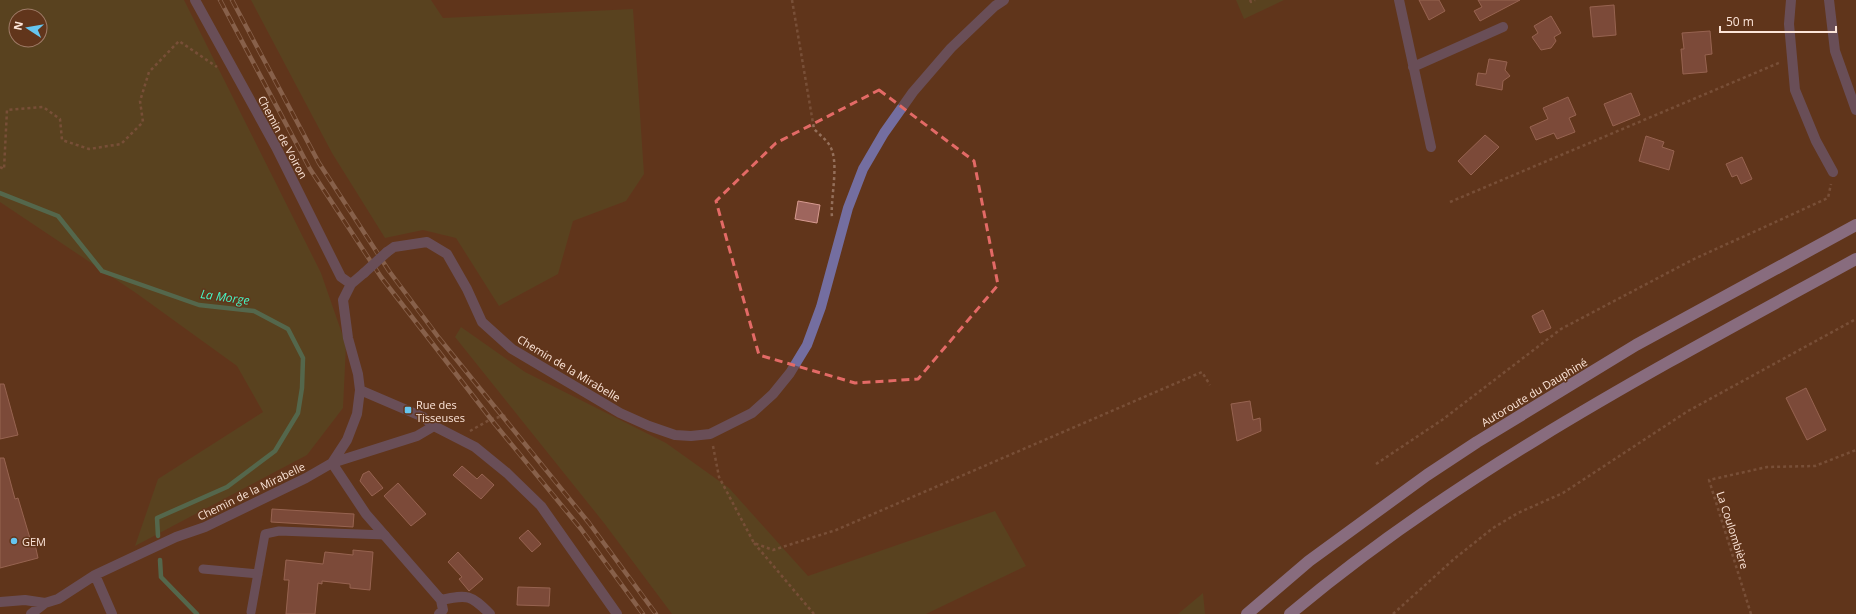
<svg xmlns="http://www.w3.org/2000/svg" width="1856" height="614" font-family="'Open Sans',sans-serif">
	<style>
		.green { fill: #515225; fill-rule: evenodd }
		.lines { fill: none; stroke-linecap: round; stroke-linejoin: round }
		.stream { stroke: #46a587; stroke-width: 4.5 }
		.building { fill: #9e655d; stroke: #d89b91 }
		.path { stroke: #946f5a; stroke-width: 2.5; stroke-dasharray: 3 3; stroke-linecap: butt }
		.service { stroke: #746ea0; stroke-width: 9 }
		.minor { stroke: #746ea0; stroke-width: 10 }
		.tertiary { stroke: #746ea0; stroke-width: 10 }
		.motorway { stroke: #b8b0f7; stroke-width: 12 }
		.rail-casing { stroke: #b69683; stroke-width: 4.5 }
		.rail { stroke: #61351b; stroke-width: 3; stroke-dasharray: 9; stroke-linecap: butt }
		.minor-bridge { stroke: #746ea0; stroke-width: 10 }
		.marked { fill: none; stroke: #e36a66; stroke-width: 3; stroke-dasharray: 8 5; stroke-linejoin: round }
		.poi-dot { fill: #65c5ef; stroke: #61351b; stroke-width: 1.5 }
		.labels { text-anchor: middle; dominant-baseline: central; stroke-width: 3; stroke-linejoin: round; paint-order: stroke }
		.street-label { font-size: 11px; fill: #fce5d9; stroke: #61351b }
		.poi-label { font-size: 11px; fill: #fce5d9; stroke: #61351b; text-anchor: start }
		.water-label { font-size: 12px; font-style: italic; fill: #45f8c5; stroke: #61351b }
	</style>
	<rect width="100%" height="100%" fill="#61351b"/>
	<!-- green -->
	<path class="green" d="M 0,0 L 184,0 L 321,273 L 346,345 L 343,408 L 307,455 L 135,546 L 158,479 L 263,412 L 237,366 L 136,293 L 0,202 ZM 16,16 L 40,16 L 40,40 L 16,40 Z
		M 251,0 L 431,0 L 443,18 L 633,9 L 644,174 L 626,201 L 573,221 L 558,274 L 499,306 L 456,238 L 423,230 L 385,238 L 332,153 Z
		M 1236,0 L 1284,0 L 1244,19 Z
		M 461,327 L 525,372 L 666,443 L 729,488 L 808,576 L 995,511 L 1026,566 L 926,614 L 672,614 L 604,523 L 455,337 Z
		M 1203,593 L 1205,614 L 1178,614 Z"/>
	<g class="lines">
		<!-- stream -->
		<path class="stream" d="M 0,193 L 58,216 L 102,271 L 199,305 L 254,311 L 288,329 L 303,358 L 302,388 L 298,413 L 275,451 L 227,487 L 157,518 L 158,536
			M 160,560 L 161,577 L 197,614"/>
	</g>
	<!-- building -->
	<path class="building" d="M 1419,0 L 1439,0 L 1445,11 L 1429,20 Z
		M 1478,0 L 1520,0 L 1480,21 L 1474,11 L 1482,7 Z
		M 1614,5 L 1616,35 L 1593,37 L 1590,7 Z
		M 1551,16 L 1561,33 L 1554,37 L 1556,41 L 1551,48 L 1541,50 L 1532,37 L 1538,33 L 1534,26 Z
		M 1710,31 L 1712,54 L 1705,55 L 1707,72 L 1683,74 L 1681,49 L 1684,49 L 1682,33 Z
		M 1489,59 L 1507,62 L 1505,70 L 1510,76 L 1503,81 L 1502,90 L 1476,85 L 1478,73 L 1486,74 Z
		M 1631,93 L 1640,115 L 1613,126 L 1604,104 Z
		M 1568,97 L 1576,115 L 1569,118 L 1575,132 L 1557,139 L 1554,133 L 1536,140 L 1530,127 L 1548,119 L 1543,108 Z
		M 1485,135 L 1499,147 L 1471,175 L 1458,161 Z
		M 1646,136 L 1664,142 L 1662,147 L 1674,151 L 1669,170 L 1639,161 Z
		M 1742,157 L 1752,179 L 1741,184 L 1737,175 L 1732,177 L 1726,164 Z
		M 798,201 L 820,205 L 817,223 L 795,219 Z
		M 1543,310 L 1551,328 L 1540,333 L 1532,316 Z
		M 0,384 L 4,384 L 18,435 L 0,439 Z
		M 1806,388 L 1826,430 L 1807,440 L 1786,398 Z
		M 1250,401 L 1253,420 L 1260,418 L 1261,431 L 1237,441 L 1231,404 Z
		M 0,458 L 4,458 L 15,499 L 18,498 L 32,545 L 35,544 L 38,558 L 0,568 Z
		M 462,466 L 477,479 L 482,474 L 494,485 L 481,499 L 453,475 Z
		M 369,471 L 383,488 L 372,496 L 360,481 L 363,474 Z
		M 398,483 L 426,514 L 411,526 L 384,496 Z
		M 272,509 L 354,514 L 353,527 L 271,522 Z
		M 528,530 L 541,544 L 532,552 L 519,538 Z
		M 353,550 L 373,552 L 370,590 L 350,588 L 350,584 L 322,581 L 322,584 L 318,583 L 315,614 L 286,614 L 289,580 L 284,580 L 286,560 L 323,564 L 325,552 L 353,555 Z
		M 458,552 L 483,579 L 469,591 L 459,579 L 462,577 L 448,562 Z
		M 518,587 L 550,588 L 549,606 L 517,605 Z"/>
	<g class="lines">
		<!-- path -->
		<path class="path" d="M 792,0 L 814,129 C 819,134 824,138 828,143 C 841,159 830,197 832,217
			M 1250,0 L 1251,2 L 1255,0
			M 0,167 L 4,169 L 7,110 L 43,107 L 60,119 L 62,140 L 89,149 L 121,144 L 143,122 L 140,101 L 149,72 L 179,41 L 217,67
			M 1450,202 L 1781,62
			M 470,431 L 491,419 L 508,415
			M 713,446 L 719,477 L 754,543 L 773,550 L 836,530 L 1202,372 L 1210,385
			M 1376,464 L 1442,420 L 1561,329 L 1692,260 L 1828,198 L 1831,184
			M 754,543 L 814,614
			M 1393,614 L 1454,559 L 1493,528 L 1518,513 L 1563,493 L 1688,411 L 1856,319
			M 1751,614 L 1709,480 L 1767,467 L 1815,466 L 1856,450"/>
		<!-- service -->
		<path class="service" d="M 203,569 L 258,574
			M 251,612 L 265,534 L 279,531 L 385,535"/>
		<!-- minor -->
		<path class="minor" d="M 195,0 L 276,147 L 341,277 L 351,284
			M 1399,0 L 1431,147
			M 1791,0 L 1789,24 L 1795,90 L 1816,141 L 1833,172
			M 1413,67 L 1503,27
			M 387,252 L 394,247 L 427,242 L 447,254 L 467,289 L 482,322 L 512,349 L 620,413 L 649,426 L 675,435 L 691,436 L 710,434 L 752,413 L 773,394 L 790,373 L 807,345 L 821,307 L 848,208 L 863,169 L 884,133 L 913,92 L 951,48 L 995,6 L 1004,0
			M 360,390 L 423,417 L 434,426 L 475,447 L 507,473 L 541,506 L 617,614
			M 332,463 L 366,514 L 441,600 L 443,610 L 439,614
			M 332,463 L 417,436 L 434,426
			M 95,575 L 112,614
			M 441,600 C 468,594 471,595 490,614
			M 0,602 L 25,600 L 45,603
			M 31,614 L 45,603 L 58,599 L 95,575 L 176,537 L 205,527 L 306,478 L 332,463 L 347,440 L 357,414 L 360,390 L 358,374 L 348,338 L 343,300 L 351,284 L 364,273"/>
		<!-- tertiary -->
		<path class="tertiary" d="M 1829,0 L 1835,51 L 1856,110"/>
		<!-- motorway -->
		<path class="motorway" d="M 1247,614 L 1309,561 L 1427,475 L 1477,442 L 1636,345 L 1856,225
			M 1290,614 C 1461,470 1661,366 1856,259"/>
		<defs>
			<path id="rail" d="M 220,0 L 310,169 L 381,277 L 494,423 L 581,529 L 643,614
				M 232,0 L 319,163 L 389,271 L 439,338 L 589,523 L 656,614"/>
		</defs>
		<!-- rail casing -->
		<use href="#rail" class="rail-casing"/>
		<!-- rail -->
		<use href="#rail" class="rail"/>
		<!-- minor-bridge -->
		<path class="minor-bridge" d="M 364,273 L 387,252"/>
	</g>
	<!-- marked area -->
	<path d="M0 0H1856V614H0ZM 879,90 L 974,161 L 998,285 L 918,379 L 855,383 L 759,355 L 716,201 L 776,143 Z" fill="#61351b" fill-opacity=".55" fill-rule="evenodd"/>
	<path class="marked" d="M 879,90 L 974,161 L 998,285 L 918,379 L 855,383 L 759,355 L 716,201 L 776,143 Z"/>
	<!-- markers -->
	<g class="poi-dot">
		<rect x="404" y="406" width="8" height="8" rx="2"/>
		<circle cx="14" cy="541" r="4"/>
	</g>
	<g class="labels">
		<!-- street labels -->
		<g class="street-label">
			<text transform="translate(283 137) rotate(62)">Chemin de Voiron</text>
			<text transform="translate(569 368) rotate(31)">Chemin de la Mirabelle</text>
			<text transform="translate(1534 392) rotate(-31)">Autoroute du Dauphiné</text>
			<text transform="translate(251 491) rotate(-26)">Chemin de la Mirabelle</text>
			<text transform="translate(1733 530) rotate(72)">La Coulombière</text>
		</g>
		<!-- poi labels -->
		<g class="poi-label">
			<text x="416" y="404">Rue des<tspan x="416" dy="13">Tisseuses</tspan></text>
			<text x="22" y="541">GEM</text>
		</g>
		<!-- water labels -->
		<g class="water-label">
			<text transform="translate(225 297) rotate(8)">La Morge</text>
		</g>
	</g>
	<!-- north arrow -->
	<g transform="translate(28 28) rotate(282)"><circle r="19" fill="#61351b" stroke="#9f7b67"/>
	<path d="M0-3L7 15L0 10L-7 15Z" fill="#65c5ef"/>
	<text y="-6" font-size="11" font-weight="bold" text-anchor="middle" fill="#fce5d9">N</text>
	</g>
	<!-- scale -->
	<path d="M1720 26v6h116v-6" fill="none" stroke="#fce5d9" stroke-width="2"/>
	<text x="1726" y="26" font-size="12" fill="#fce5d9" stroke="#61351b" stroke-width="3" paint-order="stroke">50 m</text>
</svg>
